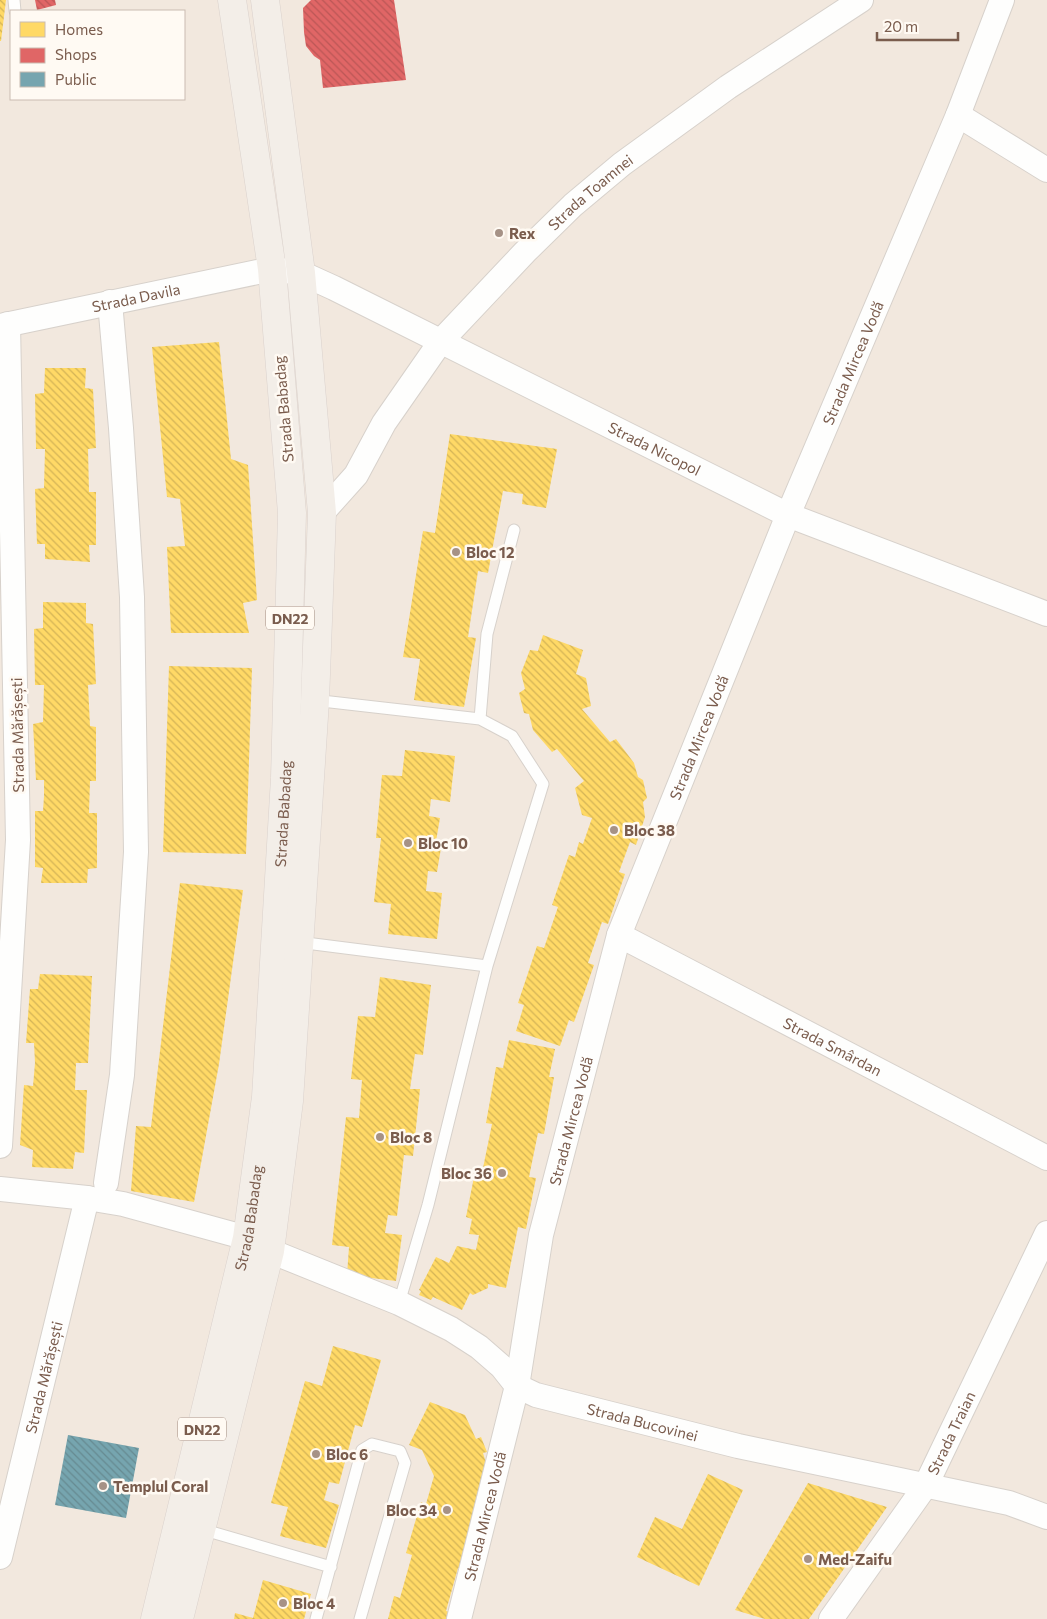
<svg xmlns="http://www.w3.org/2000/svg" width="1047" height="1619" font-family="Commissioner,sans-serif">
	<style>
		.residential { fill: #f2e8de; fill-rule: evenodd }
		.homes { fill: url(#homes-back-hatch) }
		.shops { fill: url(#shops-back-hatch) }
		.public { fill: url(#public-back-hatch) }
		.lines { fill: none; stroke-linecap: round; stroke-linejoin: round }
		.lane-casing { stroke: #d7d1cb; stroke-width: 13 }
		.street-casing { stroke: #d7d1cb; stroke-width: 26 }
		.primary-casing { stroke: #dad1cc; stroke-width: 29 }
		.lane { stroke: #fefefd; stroke-width: 11 }
		.street { stroke: #fefefd; stroke-width: 24 }
		.primary { stroke: #f3eee8; stroke-width: 28 }
		.poi-dot { fill: #a69286; stroke: #fffaf3; stroke-width: 2 }
		.labels { text-anchor: middle; dominant-baseline: central; stroke-width: 5; stroke-linejoin: round; paint-order: stroke }
		.shield { fill: #fffaf3; stroke: #a28b7f; stroke-width: 1 }
		.shield-label { font-size: 14px; font-weight: bold; fill: #7a5c4d }
		.street-label { font-size: 15px; fill: #7a5c4d; stroke: #fffaf3 }
		.poi-label { font-size: 15px; font-weight: bold; fill: #7a5c4d; stroke: #fffaf3; text-anchor: start }
	</style>
	<defs>
		<pattern id="homes-back-hatch" width="6" height="6" patternUnits="userSpaceOnUse" patternTransform="scale(1.25)"><rect width="6" height="6" fill="#ffd966"/><path d="M-1 5l2 2M0 0l6 6M5-1l2 2" fill="none" stroke="#d3b356"/></pattern>
		<pattern id="shops-back-hatch" width="6" height="6" patternUnits="userSpaceOnUse" patternTransform="scale(1.25)"><rect width="6" height="6" fill="#e06666"/><path d="M-1 5l2 2M0 0l6 6M5-1l2 2" fill="none" stroke="#bb5756"/></pattern>
		<pattern id="public-back-hatch" width="6" height="6" patternUnits="userSpaceOnUse" patternTransform="scale(1.25)"><rect width="6" height="6" fill="#76a5af"/><path d="M-1 5l2 2M0 0l6 6M5-1l2 2" fill="none" stroke="#668a91"/></pattern>
	</defs>
	<rect width="100%" height="100%" fill="#f9f5f0"/>
	<!-- residential -->
	<path class="residential" d="M 0,0 L 1047,0 L 1047,1619 L 0,1619 ZM 11,11 L 184,11 L 184,99 L 11,99 Z"/>
	<!-- homes -->
	<path class="homes" d="M 0,0 L 6,0 L 1,41 L 0,41 Z
		M 219,342 L 231,459 L 248,465 L 257,600 L 243,603 L 249,633 L 171,633 L 167,547 L 185,546 L 180,499 L 167,497 L 152,347 Z
		M 45,368 L 86,368 L 85,388 L 93,389 L 96,448 L 88,449 L 89,492 L 96,492 L 96,545 L 89,545 L 90,562 L 45,559 L 45,544 L 37,544 L 35,489 L 44,488 L 45,449 L 36,449 L 35,394 L 44,393 Z
		M 450,434 L 557,449 L 546,508 L 522,504 L 523,494 L 503,491 L 488,573 L 478,571 L 468,637 L 476,638 L 464,707 L 414,700 L 420,659 L 403,657 L 423,531 L 435,533 Z
		M 43,602 L 86,603 L 86,623 L 93,624 L 96,684 L 88,685 L 90,726 L 96,727 L 96,781 L 90,781 L 89,813 L 97,813 L 97,868 L 88,869 L 87,883 L 41,883 L 43,868 L 35,867 L 35,811 L 43,811 L 44,796 L 44,780 L 36,780 L 33,724 L 43,722 L 44,685 L 35,685 L 34,629 L 43,628 Z
		M 543,635 L 583,650 L 576,674 L 586,678 L 591,706 L 582,709 L 610,742 L 616,739 L 634,763 L 638,777 L 643,780 L 647,798 L 643,802 L 645,817 L 636,845 L 630,842 L 619,872 L 625,874 L 608,924 L 602,922 L 588,963 L 594,965 L 574,1022 L 569,1020 L 560,1046 L 516,1031 L 524,1005 L 518,1003 L 537,946 L 544,948 L 558,907 L 552,905 L 569,855 L 575,857 L 579,842 L 583,844 L 592,818 L 582,815 L 575,788 L 584,781 L 557,749 L 552,752 L 533,730 L 529,714 L 524,713 L 519,693 L 525,689 L 521,673 L 530,650 L 538,651 Z
		M 169,666 L 252,668 L 246,854 L 163,852 Z
		M 405,750 L 455,756 L 450,802 L 431,799 L 429,816 L 440,818 L 435,847 L 441,848 L 437,872 L 428,871 L 426,891 L 442,893 L 437,939 L 388,934 L 391,904 L 374,902 L 381,838 L 376,838 L 382,775 L 402,776 Z
		M 180,883 L 243,890 L 219,1064 L 194,1202 L 131,1191 L 136,1126 L 151,1127 Z
		M 40,974 L 92,976 L 88,1063 L 76,1063 L 75,1090 L 87,1090 L 84,1153 L 75,1152 L 73,1169 L 32,1167 L 33,1150 L 20,1145 L 24,1085 L 33,1086 L 35,1063 L 34,1043 L 26,1043 L 30,989 L 38,989 Z
		M 380,977 L 431,985 L 423,1055 L 415,1054 L 410,1089 L 420,1089 L 413,1156 L 404,1155 L 397,1216 L 388,1215 L 385,1233 L 402,1235 L 396,1281 L 347,1275 L 349,1247 L 332,1245 L 346,1117 L 359,1118 L 362,1080 L 351,1079 L 358,1016 L 375,1017 Z
		M 509,1040 L 555,1049 L 549,1077 L 554,1077 L 544,1134 L 538,1133 L 529,1177 L 536,1178 L 526,1229 L 518,1227 L 506,1288 L 488,1284 L 488,1288 L 473,1295 L 470,1293 L 462,1310 L 433,1297 L 431,1300 L 419,1295 L 421,1291 L 419,1290 L 436,1257 L 449,1263 L 457,1246 L 476,1250 L 479,1235 L 469,1234 L 472,1219 L 466,1217 L 476,1167 L 483,1168 L 492,1124 L 486,1123 L 496,1067 L 503,1068 Z
		M 333,1346 L 381,1360 L 362,1427 L 355,1425 L 339,1484 L 329,1482 L 324,1500 L 339,1505 L 326,1548 L 280,1536 L 288,1507 L 271,1503 L 305,1381 L 322,1386 Z
		M 430,1402 L 465,1415 L 476,1439 L 481,1437 L 487,1452 L 483,1453 L 486,1463 L 464,1570 L 458,1568 L 446,1611 L 453,1613 L 451,1619 L 388,1619 L 394,1596 L 400,1598 L 412,1555 L 406,1553 L 421,1502 L 426,1504 L 434,1476 L 422,1450 L 409,1445 Z
		M 708,1474 L 743,1490 L 699,1586 L 637,1557 L 655,1517 L 682,1529 Z
		M 808,1483 L 887,1507 L 809,1619 L 765,1619 L 735,1610 Z
		M 263,1580 L 311,1594 L 304,1619 L 234,1619 L 235,1613 L 253,1618 Z"/>
	<!-- shops -->
	<path class="shops" d="M 35,0 L 55,0 L 56,5 L 37,10 Z
		M 311,0 L 394,0 L 406,80 L 323,88 L 320,60 L 314,56 L 306,46 L 304,32 L 303,8 Z"/>
	<!-- public -->
	<path class="public" d="M 68,1435 L 139,1448 L 126,1518 L 55,1505 Z"/>
	<g class="lines">
		<defs>
			<path id="lane" d="M 14,0 L 15,11
				M 313,700 L 480,719 L 512,736 L 543,784 L 487,966 L 428,1205 L 399,1303
				M 480,719 L 487,634 L 514,530
				M 298,942 L 487,966
				M 201,1529 L 331,1567
				M 316,1619 L 362,1450 L 372,1444 L 400,1451 L 405,1463 L 360,1619"/>
			<g id="street">
				<path d="M 958,115 L 1047,170"/>
				<path id="s1" d="M 0,326 L 272,269 L 301,273 L 334,288 L 788,515 L 1047,614"/>
				<path id="s2" d="M 322,513 L 356,475 L 384,423 L 441,341 L 525,252 L 573,205 L 622,164 L 728,87 L 861,0"/>
				<path id="s3" d="M 619,935 L 1047,1158"/>
				<path d="M 0,1146 L 18,840 L 8,324"/>
				<path d="M 106,1183 L 122,1075 L 136,852 L 132,597 L 121,428 L 110,302"/>
				<path id="s4" d="M 0,1189 L 87,1198 L 123,1204 L 247,1238 L 270,1251 L 399,1303 L 451,1329 L 479,1347 L 502,1367 L 517,1386 L 536,1395 L 738,1446 L 1009,1503 L 1047,1517"/>
				<path id="s5" d="M 0,1557 L 87,1198"/>
				<path id="s6" d="M 459,1619 L 517,1386 L 541,1235 L 619,935 L 788,515 L 958,115 L 1002,0"/>
				<path id="s7" d="M 831,1619 L 926,1485 L 1047,1233"/>
			</g>
			<g id="primary">
				<path id="s8" d="M 155,1619 L 247,1238 L 266,1097 L 285,778 L 292,513 L 272,269 L 232,0"/>
				<path d="M 179,1619 L 270,1251 L 289,1101 L 315,701 L 322,513 L 301,273 L 265,0"/>
			</g>
		</defs>
		<!-- lane casing -->
		<use href="#lane" class="lane-casing"/>
		<!-- street casing -->
		<use href="#street" class="street-casing"/>
		<!-- primary casing -->
		<use href="#primary" class="primary-casing"/>
		<!-- lane -->
		<use href="#lane" class="lane"/>
		<!-- street -->
		<use href="#street" class="street"/>
		<!-- primary -->
		<use href="#primary" class="primary"/>
	</g>
	<!-- markers -->
	<g class="poi-dot">
		<circle cx="499" cy="233" r="5"/>
		<circle cx="456" cy="552" r="5"/>
		<circle cx="614" cy="830" r="5"/>
		<circle cx="408" cy="843" r="5"/>
		<circle cx="380" cy="1137" r="5"/>
		<circle cx="502" cy="1173" r="5"/>
		<circle cx="316" cy="1454" r="5"/>
		<circle cx="103" cy="1486" r="5"/>
		<circle cx="447" cy="1510" r="5"/>
		<circle cx="808" cy="1559" r="5"/>
		<circle cx="283" cy="1603" r="5"/>
	</g>
	<g class="labels">
		<!-- shield labels -->
		<g class="shield">
			<rect x="266" y="606.5" width="48" height="23" rx="4"/>
			<rect x="178" y="1417.5" width="48" height="23" rx="4"/>
		</g>
		<g class="shield-label">
			<text x="290" y="618">DN22</text>
			<text x="202" y="1429">DN22</text>
		</g>
		<!-- street labels -->
		<g class="street-label">
			<text stroke="none"><textPath href="#s2" startOffset="421">Strada Toamnei</textPath></text>
			<text stroke="none"><textPath href="#s1" startOffset="139">Strada Davila</textPath></text>
			<text stroke="none"><textPath href="#s6" startOffset="1321">Strada Mircea Vodă</textPath></text>
			<text transform="translate(283 409) rotate(-95)">Strada Babadag</text>
			<text stroke="none"><textPath href="#s1" startOffset="702">Strada Nicopol</textPath></text>
			<text transform="translate(17 735) rotate(-91)">Strada Mărășești</text>
			<text stroke="none"><textPath href="#s6" startOffset="916">Strada Mircea Vodă</textPath></text>
			<text stroke="none"><textPath href="#s8" startOffset="818">Strada Babadag</textPath></text>
			<text stroke="none"><textPath href="#s3" startOffset="241">Strada Smârdan</textPath></text>
			<text stroke="none"><textPath href="#s6" startOffset="511">Strada Mircea Vodă</textPath></text>
			<text stroke="none"><textPath href="#s8" startOffset="412">Strada Babadag</textPath></text>
			<text stroke="none"><textPath href="#s5" startOffset="185">Strada Mărășești</textPath></text>
			<text stroke="none"><textPath href="#s4" startOffset="695">Strada Bucovinei</textPath></text>
			<text stroke="none"><textPath href="#s7" startOffset="222">Strada Traian</textPath></text>
			<text stroke="none"><textPath href="#s6" startOffset="106">Strada Mircea Vodă</textPath></text>
		</g>
		<!-- poi labels -->
		<g class="poi-label">
			<text x="509" y="233">Rex</text>
			<text x="466" y="552">Bloc 12</text>
			<text x="624" y="830">Bloc 38</text>
			<text x="418" y="843">Bloc 10</text>
			<text x="390" y="1137">Bloc 8</text>
			<text x="492" y="1173" text-anchor="end">Bloc 36</text>
			<text x="326" y="1454">Bloc 6</text>
			<text x="113" y="1486">Templul Coral</text>
			<text x="437" y="1510" text-anchor="end">Bloc 34</text>
			<text x="818" y="1559">Med-Zaifu</text>
			<text x="293" y="1603">Bloc 4</text>
		</g>
	</g>
	<!-- legend -->
	<rect x="10" y="10" width="175" height="90" fill="#fffaf3" stroke="#cabbb1"/>
	<rect x="20" y="22" width="25" height="15" fill="#ffd966" stroke="#cabbb1"/>
	<text x="55" y="35" font-size="15" fill="#7a5c4d">Homes</text>
	<rect x="20" y="48" width="25" height="15" fill="#e06666" stroke="#cabbb1"/>
	<text x="55" y="60" font-size="15" fill="#7a5c4d">Shops</text>
	<rect x="20" y="72" width="25" height="15" fill="#76a5af" stroke="#cabbb1"/>
	<text x="55" y="85" font-size="15" fill="#7a5c4d">Public</text>
	<!-- scale -->
	<path d="M877 32v8h81v-8" fill="none" stroke="#7a5c4d" stroke-width="2.5"/>
	<text x="884" y="32" font-size="15" fill="#7a5c4d" stroke="#fffaf3" stroke-width="4" paint-order="stroke">20 m</text>
</svg>
